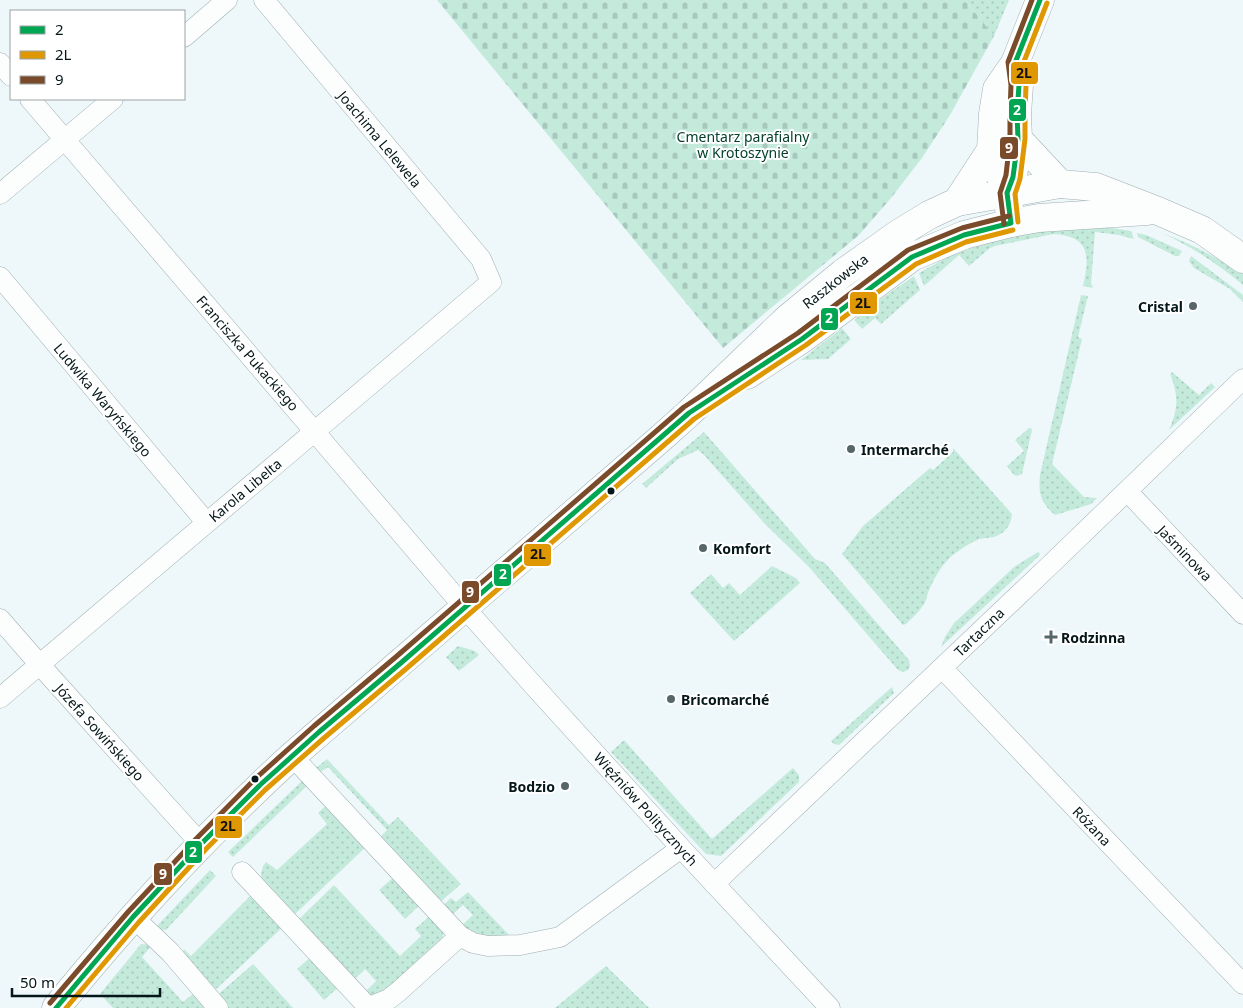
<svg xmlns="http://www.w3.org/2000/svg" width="1243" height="1008" font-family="'Noto Sans',sans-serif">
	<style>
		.grass { fill: url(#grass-dots) }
		.cemetery { fill: url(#cemetery-stones) }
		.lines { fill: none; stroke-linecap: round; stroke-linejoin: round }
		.street-casing { stroke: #a1aeb0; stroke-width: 21 }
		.secondary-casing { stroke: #a1aeb0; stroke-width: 29 }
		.primary-casing { stroke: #a1aeb0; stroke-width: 29 }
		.street { stroke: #fcfefe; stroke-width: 20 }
		.secondary { stroke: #fcfefe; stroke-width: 28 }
		.primary { stroke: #fcfefe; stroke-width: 28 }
		.bus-1-casing { stroke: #fff; stroke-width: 9 }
		.bus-2-casing { stroke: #fff; stroke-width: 9 }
		.bus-3-casing { stroke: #fff; stroke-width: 9 }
		.bus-1 { stroke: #00a651; stroke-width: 5 }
		.bus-2 { stroke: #df9802; stroke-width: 5 }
		.bus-3 { stroke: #7a4b2a; stroke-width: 5 }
		.poi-dot { fill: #576668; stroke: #fff; stroke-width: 2 }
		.bus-dot { fill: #051719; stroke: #fff; stroke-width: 2 }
		.labels { text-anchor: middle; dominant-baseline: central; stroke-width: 4; stroke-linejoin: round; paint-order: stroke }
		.park-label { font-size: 14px; fill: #03412d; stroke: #fff }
		.street-label { font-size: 14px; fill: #051719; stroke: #fff }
		.poi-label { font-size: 14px; font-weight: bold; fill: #051719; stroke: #fff; text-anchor: start }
		.line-badge { stroke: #fff; stroke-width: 2 }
		.badge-label { font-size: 14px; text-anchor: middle; font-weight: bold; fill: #fff }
		.pale-badge-label { font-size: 14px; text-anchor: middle; font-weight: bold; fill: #111 }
	</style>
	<defs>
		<pattern id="grass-dots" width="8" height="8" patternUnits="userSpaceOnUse" patternTransform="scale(1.25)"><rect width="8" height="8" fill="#c4eadc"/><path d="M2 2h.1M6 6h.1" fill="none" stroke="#a7c8bc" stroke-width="1.8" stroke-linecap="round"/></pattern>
		<pattern id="cemetery-stones" width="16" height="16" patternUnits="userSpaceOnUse" patternTransform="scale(1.25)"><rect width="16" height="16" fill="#c4eadc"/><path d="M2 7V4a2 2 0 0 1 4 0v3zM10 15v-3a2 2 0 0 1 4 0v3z" fill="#a7c8bc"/></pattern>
	</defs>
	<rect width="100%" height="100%" fill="#eef8fa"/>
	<!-- grass -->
	<path class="grass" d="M 965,0 L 1009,0 L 994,36 Z
		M 1096,227 L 1112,228 L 1131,231 L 1134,239 L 1119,235 L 1095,232 L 1091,283 L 1093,288 L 1083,286 C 1090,256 1090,236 1053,234 L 995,246 L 990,248 L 969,266 L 959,255 L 924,286 L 919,273 C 930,267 941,260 953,255 C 998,236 1048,229 1096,227 Z
		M 1137,233 L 1146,235 L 1182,251 L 1179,256 L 1175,256 L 1138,237 Z
		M 1162,233 C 1192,244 1216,257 1243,274 L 1243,285 C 1218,264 1192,247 1162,233 Z
		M 1191,256 L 1243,295 L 1243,302 L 1230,289 L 1194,268 L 1189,261 Z
		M 914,276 L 920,290 L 881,324 L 875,318 L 862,329 L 854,320 L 885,296 Z
		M 1081,295 L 1088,296 L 1078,337 L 1082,339 L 1052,464 L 1084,497 L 1097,498 L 1091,504 L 1088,505 L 1055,515 C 1041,503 1038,494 1040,475 Z
		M 842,328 L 851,339 L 828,359 L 801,360 Z
		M 1172,372 L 1199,395 L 1211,383 L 1215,387 L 1169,430 C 1178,409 1179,396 1170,374 Z
		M 1029,428 L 1031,428 L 1032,430 L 1022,474 L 1017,476 L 1014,475 L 1007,466 L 1024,451 L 1015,440 Z
		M 704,432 L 815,559 L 825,563 L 909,660 L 910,666 L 908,670 L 903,672 L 898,670 L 809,567 L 765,524 L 704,455 L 698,450 L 678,459 L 646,488 L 642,484 Z
		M 953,448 L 1012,514 C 1011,526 1005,533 994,537 C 989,538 984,538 979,539 C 970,543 961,549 953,555 C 942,564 935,577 929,590 C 927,595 926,603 922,607 C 918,613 911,619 906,624 L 903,625 L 842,554 L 863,526 L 930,468 L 933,470 L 951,454 L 953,452 Z
		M 1038,552 L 1040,554 L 1039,556 L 941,647 L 945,637 L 954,623 L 965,613 L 1014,567 Z
		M 772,566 L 796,578 L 800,583 L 734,641 L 690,593 L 711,574 L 723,588 L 729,583 L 740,595 Z
		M 458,646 L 475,651 L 479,655 L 459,671 L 446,657 Z
		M 892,687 L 894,693 L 839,745 L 834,744 L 831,741 Z
		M 624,740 L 712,839 L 793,768 L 799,775 L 799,782 L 721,856 L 706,854 L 611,752 Z
		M 327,759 L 389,825 L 398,817 L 461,884 L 438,904 L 377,840 L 387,830 L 328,767 L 319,773 L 316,768 Z
		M 302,781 L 309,784 L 233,857 L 228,852 Z
		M 326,806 L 368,845 L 292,917 L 262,883 L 261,875 L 262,870 L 263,866 L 266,862 L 277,870 L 327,824 L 318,813 L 323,808 Z
		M 210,870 L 216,876 L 166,930 L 157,930 L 156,927 Z
		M 396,875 L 422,903 L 405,919 L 379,890 Z
		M 334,885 L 400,956 L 421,936 L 415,929 L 433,913 L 443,931 L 443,938 L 395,986 L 373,996 L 366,995 L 364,993 L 376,981 L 365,969 L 353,981 L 297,921 Z
		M 254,892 L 285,925 L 211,994 L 183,952 L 184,949 L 191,956 Z
		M 468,892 L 510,936 L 484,937 L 460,927 L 473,915 L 463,905 L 450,917 L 441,907 L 451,898 L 456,902 Z
		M 141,944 L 152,945 L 142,957 L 183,1002 L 194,993 L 208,1008 L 113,1008 L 100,994 Z
		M 313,955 L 341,985 L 324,1000 L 297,969 Z
		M 253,964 L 293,1008 L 223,1008 L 214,998 Z
		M 606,966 L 649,1008 L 555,1008 Z"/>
	<!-- cemetery -->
	<path class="cemetery" d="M 437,0 L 965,0 L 994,36 L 950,115 L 922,158 L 891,198 L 859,235 L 723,348 Z"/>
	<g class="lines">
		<defs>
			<path id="street" d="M 184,37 L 227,0
				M 0,63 L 11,76
				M 30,99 L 314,431 L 464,607 L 534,686 L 681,848 L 830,1008
				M 0,194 L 113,99
				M 0,277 L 206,522
				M 1127,491 L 1243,614
				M 0,619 L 40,665 L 201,844
				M 942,668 L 1243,984
				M 0,698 L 491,282 L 481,259 L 264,0
				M 292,756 L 460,936
				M 242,872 L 368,1007
				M 714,884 L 1047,568 L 1243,379
				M 133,917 L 170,952 L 218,1008
				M 367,1008 L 389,999 L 398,992 L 460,936 L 473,943 L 488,946 L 520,945 L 560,937 L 681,848"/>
			<path id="secondary" d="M 1018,139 L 1060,184
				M 1007,193 L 1013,177 L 1018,139 L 1017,114 L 1019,85 L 1015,63
				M 957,202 L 991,150
				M 1011,223 L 1007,193 L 991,150 L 993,114 L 997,89 L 1015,63 L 1040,0"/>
			<path id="primary" d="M 747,375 L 802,339 L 912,257 L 964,235 L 1011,223 L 1039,218 L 1147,211
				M 56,1008 C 129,918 207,834 292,756 L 660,439 L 689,413 L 787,319 L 843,273 L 898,234 L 929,215 L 957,202 L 1060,184 L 1096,187 L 1158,211 L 1202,230 L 1243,259"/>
		</defs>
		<!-- street casing -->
		<use href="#street" class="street-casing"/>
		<!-- secondary casing -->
		<use href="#secondary" class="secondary-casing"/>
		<!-- primary casing -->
		<use href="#primary" class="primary-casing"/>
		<!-- street -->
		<use href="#street" class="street"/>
		<!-- secondary -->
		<use href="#secondary" class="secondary"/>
		<!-- primary -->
		<use href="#primary" class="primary"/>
		<defs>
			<path id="bus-1" d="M 1011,223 L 1007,193 L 1013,177 L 1018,139 L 1017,114 L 1019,85 L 1015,63 L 1040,0
				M 56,1008 L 133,917 L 201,844 L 260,785 L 319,732 L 402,662 L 689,413 L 802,339 L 912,257 L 964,235 L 1011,223"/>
			<path id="bus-2" d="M 1018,222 L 1015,194 L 1020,179 L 1025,139 L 1025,114 L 1026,85 L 1023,64 L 1047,3
				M 66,1008 L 139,922 L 206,849 L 265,790 L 324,738 L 407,668 L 694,419 L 806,345 L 916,264 L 966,242 L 1013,230"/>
			<path id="bus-3" d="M 1004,224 L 1000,193 L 1006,175 L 1010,139 L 1010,113 L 1011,85 L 1008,62 L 1032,0
				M 50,1003 L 128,912 L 196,839 L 255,779 L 314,726 L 397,656 L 684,407 L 798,333 L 908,250 L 962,228 L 1009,216"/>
		</defs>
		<!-- bus-1 casing -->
		<use href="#bus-1" class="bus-1-casing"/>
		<!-- bus-2 casing -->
		<use href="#bus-2" class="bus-2-casing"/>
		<!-- bus-3 casing -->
		<use href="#bus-3" class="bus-3-casing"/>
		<!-- bus-1 -->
		<use href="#bus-1" class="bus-1"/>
		<!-- bus-2 -->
		<use href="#bus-2" class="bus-2"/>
		<!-- bus-3 -->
		<use href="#bus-3" class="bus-3"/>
	</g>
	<!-- markers -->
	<g class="poi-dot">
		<circle cx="1193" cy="306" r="5"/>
		<circle cx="851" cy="449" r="5"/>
		<circle cx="703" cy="548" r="5"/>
		<path d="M1048.5 629.5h5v5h5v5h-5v5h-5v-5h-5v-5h5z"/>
		<circle cx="671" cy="699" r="5"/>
		<circle cx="565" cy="786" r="5"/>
	</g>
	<g class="bus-dot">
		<circle cx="611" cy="491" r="4.5"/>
		<circle cx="255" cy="779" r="4.5"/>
	</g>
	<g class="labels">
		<!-- park labels -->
		<g class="park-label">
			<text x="743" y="136">Cmentarz parafialny<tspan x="743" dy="16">w Krotoszynie</tspan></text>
		</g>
		<!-- street labels -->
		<g class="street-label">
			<text transform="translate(380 139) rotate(50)">Joachima Lelewela</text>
			<text transform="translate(835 281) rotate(-38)">Raszkowska</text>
			<text transform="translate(248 353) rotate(49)">Franciszka Pukackiego</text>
			<text transform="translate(103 400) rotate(50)">Ludwika Waryńskiego</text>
			<text transform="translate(245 490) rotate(-40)">Karola Libelta</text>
			<text transform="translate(1185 553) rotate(46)">Jaśminowa</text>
			<text transform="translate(979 632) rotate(-44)">Tartaczna</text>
			<text transform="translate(100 732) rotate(48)">Józefa Sowińskiego</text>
			<text transform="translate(646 809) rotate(48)">Więźniów Politycznych</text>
			<text transform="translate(1092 826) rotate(46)">Różana</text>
		</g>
		<!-- poi labels -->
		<g class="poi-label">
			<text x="1183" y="306" text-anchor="end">Cristal</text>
			<text x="861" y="449">Intermarché</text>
			<text x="713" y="548">Komfort</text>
			<text x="1061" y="637">Rodzinna</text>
			<text x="681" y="699">Bricomarché</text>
			<text x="555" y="786" text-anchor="end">Bodzio</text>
		</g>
	</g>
	<g class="line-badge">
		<rect x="1010" y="61" width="29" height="24" rx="5" fill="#df9802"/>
		<rect x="1008" y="98" width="19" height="24" rx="5" fill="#00a651"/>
		<rect x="999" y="136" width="20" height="24" rx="5" fill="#7a4b2a"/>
		<rect x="849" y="291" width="29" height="24" rx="5" fill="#df9802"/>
		<rect x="820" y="307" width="19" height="24" rx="5" fill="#00a651"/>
		<rect x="523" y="543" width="29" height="24" rx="5" fill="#df9802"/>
		<rect x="493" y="563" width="19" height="24" rx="5" fill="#00a651"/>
		<rect x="461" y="580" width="19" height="24" rx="5" fill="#7a4b2a"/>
		<rect x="214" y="815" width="29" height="24" rx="5" fill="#df9802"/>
		<rect x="184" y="840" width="19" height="24" rx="5" fill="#00a651"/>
		<rect x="153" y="862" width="20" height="24" rx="5" fill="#7a4b2a"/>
	</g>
	<g class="badge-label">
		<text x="1017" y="115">2</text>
		<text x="1009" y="153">9</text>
		<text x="829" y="323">2</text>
		<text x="503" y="579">2</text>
		<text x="470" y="597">9</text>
		<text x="193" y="857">2</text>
		<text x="163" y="879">9</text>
	</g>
	<g class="pale-badge-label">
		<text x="1024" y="78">2L</text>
		<text x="863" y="308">2L</text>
		<text x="538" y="559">2L</text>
		<text x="228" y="831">2L</text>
	</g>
	<!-- legend -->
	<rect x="10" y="10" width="175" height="90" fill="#ffffff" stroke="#9ba2a3"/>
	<rect x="20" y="26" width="25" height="8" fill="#00a651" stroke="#9ba2a3"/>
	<text x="55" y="35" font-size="15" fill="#051719">2</text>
	<rect x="20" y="51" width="25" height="8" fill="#df9802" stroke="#9ba2a3"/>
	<text x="55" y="60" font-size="15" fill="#051719">2L</text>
	<rect x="20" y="76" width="25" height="8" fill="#7a4b2a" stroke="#9ba2a3"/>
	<text x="55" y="85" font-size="15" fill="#051719">9</text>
	<!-- scale -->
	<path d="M12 988v8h148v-8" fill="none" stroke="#051719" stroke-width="2.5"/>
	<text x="20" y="988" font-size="15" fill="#051719" stroke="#ffffff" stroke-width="4" paint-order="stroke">50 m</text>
</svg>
